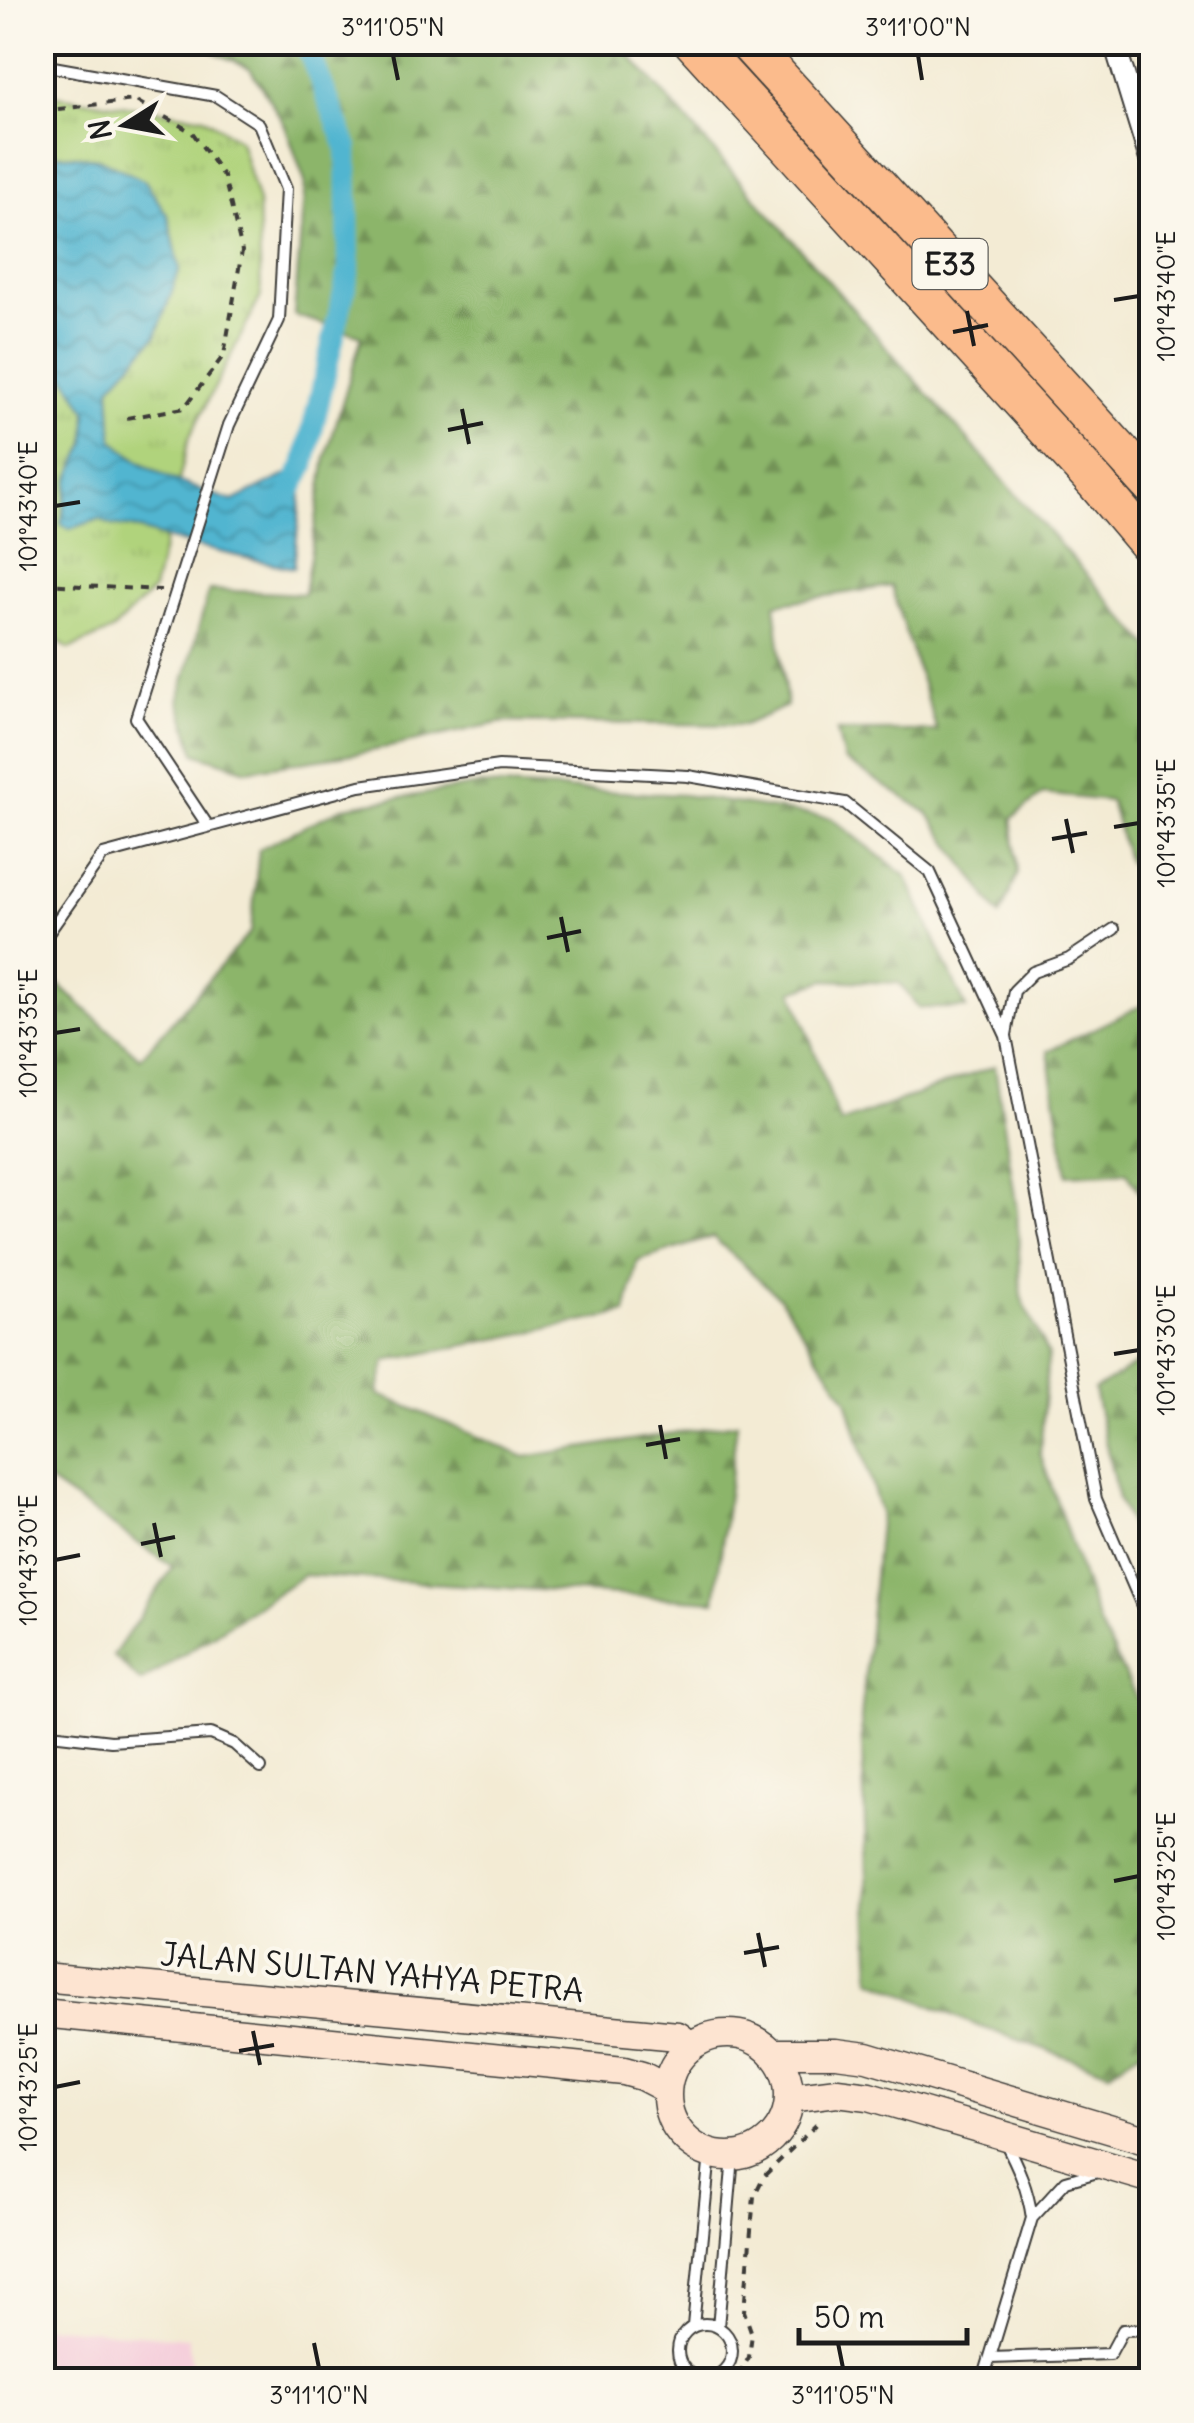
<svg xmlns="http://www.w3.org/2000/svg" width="1194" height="2423" font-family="Delius,sans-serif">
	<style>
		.built { fill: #f5cfdb }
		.grass { fill: url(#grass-tufts); stroke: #66784c; stroke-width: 2.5 }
		.forest { fill: url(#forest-firs); stroke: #546844; stroke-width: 2.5 }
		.water { fill: url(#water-waves); stroke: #366876; stroke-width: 2.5 }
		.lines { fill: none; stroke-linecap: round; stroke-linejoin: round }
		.canal { stroke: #51b5d0; stroke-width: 22 }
		.service-casing { stroke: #3c3b38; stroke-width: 14 }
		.minor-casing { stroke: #3c3b38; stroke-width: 24 }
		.secondary-casing { stroke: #3c3b38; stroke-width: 31 }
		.motorway-casing { stroke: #3c3b38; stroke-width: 41 }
		.path { stroke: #3c3b38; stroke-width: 4; stroke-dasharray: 8 8; stroke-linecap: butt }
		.service { stroke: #fff; stroke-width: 10 }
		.minor { stroke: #fff; stroke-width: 20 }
		.secondary { stroke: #fde4d1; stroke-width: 28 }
		.motorway { stroke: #fbbb8c; stroke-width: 38 }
		.ticks { fill: none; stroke: #1c1c1c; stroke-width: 4 }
		.labels { text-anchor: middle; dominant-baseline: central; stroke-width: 8; stroke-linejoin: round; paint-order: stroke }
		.shield { fill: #fbf7ec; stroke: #5f5e5a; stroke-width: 2.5 }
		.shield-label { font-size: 30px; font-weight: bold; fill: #1c1c1c }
		.street-label { font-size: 32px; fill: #1c1c1c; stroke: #fbf7ec }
		.neatline { fill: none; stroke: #1c1c1c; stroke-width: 4 }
		.ticks-label { font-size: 25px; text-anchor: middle; fill: #1c1c1c }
	</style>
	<defs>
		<pattern id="grass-tufts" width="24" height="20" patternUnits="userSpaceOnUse" patternTransform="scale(2.5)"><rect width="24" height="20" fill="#b0d37b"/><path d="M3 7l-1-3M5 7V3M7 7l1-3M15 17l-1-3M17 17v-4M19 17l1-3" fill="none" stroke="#97b56a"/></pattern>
		<pattern id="forest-firs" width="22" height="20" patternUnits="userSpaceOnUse" patternTransform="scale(2.5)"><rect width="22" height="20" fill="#8cb56b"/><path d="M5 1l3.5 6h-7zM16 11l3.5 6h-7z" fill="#729257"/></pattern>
		<pattern id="water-waves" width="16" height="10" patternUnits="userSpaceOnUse" patternTransform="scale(2.5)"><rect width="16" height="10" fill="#51b5d0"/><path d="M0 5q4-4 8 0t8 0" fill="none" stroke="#4292a8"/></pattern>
	</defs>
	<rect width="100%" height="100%" fill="#fbf7ec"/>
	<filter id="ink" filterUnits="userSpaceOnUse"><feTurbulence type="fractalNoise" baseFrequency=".01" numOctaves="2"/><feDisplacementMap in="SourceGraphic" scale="20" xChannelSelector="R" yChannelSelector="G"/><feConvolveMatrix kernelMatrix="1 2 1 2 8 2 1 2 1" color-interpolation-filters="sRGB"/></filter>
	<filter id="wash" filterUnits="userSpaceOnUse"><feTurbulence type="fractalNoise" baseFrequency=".0048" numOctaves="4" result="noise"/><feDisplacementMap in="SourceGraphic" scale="40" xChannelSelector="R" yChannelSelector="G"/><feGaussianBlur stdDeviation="2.25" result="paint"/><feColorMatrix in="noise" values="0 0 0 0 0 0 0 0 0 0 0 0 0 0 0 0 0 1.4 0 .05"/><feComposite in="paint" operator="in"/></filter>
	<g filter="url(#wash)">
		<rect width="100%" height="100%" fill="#f3ebd4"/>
		<!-- built -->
		<path class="built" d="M 43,2326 L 188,2338 L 194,2380 L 43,2380 Z"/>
		<!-- grass -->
		<path class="grass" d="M 42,94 L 204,117 L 240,141 L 258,203 L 261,296 L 189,438 L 153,590 L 112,631 L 69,649 L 42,629 Z"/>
		<!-- forest -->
		<path class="forest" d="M 168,43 L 619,43 L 1151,648 L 1151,851 L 1128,863 L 1110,801 L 1043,794 L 1012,818 L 1018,873 L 1000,916 L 928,813 L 844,760 L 837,731 L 937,731 L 891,586 L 775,604 L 787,706 L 744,725 L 503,722 L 366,752 L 247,770 L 195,753 L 179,700 L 209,590 L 304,594 L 326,457 L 362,336 L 294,315 L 305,182 L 285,125 L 250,68 L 210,50 Z
			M 479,785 L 684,795 L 831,818 L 906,876 L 966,1008 L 919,1008 L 899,983 L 825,980 L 793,991 L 840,1123 L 995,1066 L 1017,1210 L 1021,1297 L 1048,1355 L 1040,1453 L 1099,1625 L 1151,1726 L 1151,2043 L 1110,2072 L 973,2024 L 871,1979 L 861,1719 L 880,1512 L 847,1400 L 780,1298 L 713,1237 L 638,1261 L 626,1313 L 386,1361 L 378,1394 L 525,1457 L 737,1423 L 715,1601 L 304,1575 L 141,1682 L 113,1656 L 173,1567 L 43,1478 L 43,992 L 52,979 L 140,1058 L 251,931 L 259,849 L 344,807 Z
			M 1151,1001 L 1151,1210 L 1127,1172 L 1067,1175 L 1048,1051 Z
			M 1151,1355 L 1151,1571 L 1118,1499 L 1094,1390 Z"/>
		<!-- water -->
		<path class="water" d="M 42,153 L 98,158 L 145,181 L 168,216 L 180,269 L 156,336 L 110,387 L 113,440 C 150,475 186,485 233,501 L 304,466 L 294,568 C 240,557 189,546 137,529 C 121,524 116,530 100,519 L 70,529 L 61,524 L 69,480 L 86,443 L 87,411 L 61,369 L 43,364 Z"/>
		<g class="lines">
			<!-- canal -->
			<path class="canal" d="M 290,492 L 304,466 L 349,270 L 347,147 L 305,42"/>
		</g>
	</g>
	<g filter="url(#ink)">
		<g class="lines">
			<defs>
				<path id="service" d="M 42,65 L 216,96 L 259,124 L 286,189 L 279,320 L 229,425 L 136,718 L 208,826
					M 42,942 L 103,855 L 360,786 L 499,766 L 688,776 L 845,803 L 930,872 L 1006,1036 L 1096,1499 L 1152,1629
					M 1006,1035 L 1014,991 L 1033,972 L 1069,959 L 1114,929
					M 42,1733 L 111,1741 L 211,1734 L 234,1744 L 261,1768
					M 1032,2218 L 1066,2181 L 1101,2171
					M678 2351a27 27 0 1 1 54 0a27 27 0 1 1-54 0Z
					M 693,2326 L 710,2154
					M 718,2327 L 733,2157
					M 990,2358 L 1110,2354 L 1123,2330 L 1152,2329
					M 983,2380 L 1032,2218 C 1028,2189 1018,2166 1004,2140
					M 1084,2380 L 1152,2377"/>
				<path id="minor" d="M 1114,42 L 1152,166"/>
				<path id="secondary" d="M 42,1977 L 678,2036 L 691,2046
					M 42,2013 L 624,2071 L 642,2076 L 667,2089
					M667 2095a61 61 0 1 1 122 0a61 61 0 1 1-122 0Z
					M 772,2053 L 836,2053 L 867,2057 L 1152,2142
					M 789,2098 L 837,2092 L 869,2096 L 1152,2179"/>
				<path id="motorway" d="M 693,42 L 1096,483 L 1152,549
					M 747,42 L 1152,486"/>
			</defs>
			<!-- service casing -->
			<use href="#service" class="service-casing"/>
			<!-- minor casing -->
			<use href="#minor" class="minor-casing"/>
			<!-- secondary casing -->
			<use href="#secondary" class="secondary-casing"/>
			<!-- motorway casing -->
			<use href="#motorway" class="motorway-casing"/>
			<!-- path -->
			<path class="path" d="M 42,111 L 134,100 L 192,132 L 224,177 L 242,251 L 224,355 L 184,408 L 121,419
				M 42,451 L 53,445
				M 42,584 L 161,590
				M 721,2373 L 740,2373 L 749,2357 L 752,2334 L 744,2311 L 754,2196 L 764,2176 L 820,2121"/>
			<!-- service -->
			<use href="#service" class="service"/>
			<!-- minor -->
			<use href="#minor" class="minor"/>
			<!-- secondary -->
			<use href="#secondary" class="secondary"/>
			<!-- motorway -->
			<use href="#motorway" class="motorway"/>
		</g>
	</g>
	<!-- ticks -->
	<path class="ticks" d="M 393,55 L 398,80M 918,55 L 922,80M 1114,300 L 1139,296M 967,311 L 974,346M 953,332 L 988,325M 462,409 L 469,444M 448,430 L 483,423M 55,506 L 80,502M 1066,819 L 1073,853M 1114,827 L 1139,823M 1052,839 L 1087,833M 561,917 L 568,952M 547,938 L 581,931M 55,1033 L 80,1029M 1114,1354 L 1139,1350M 660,1425 L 666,1459M 646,1445 L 680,1439M 154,1523 L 161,1557M 141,1544 L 175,1537M 55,1560 L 80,1555M 1114,1881 L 1139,1876M 758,1933 L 765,1967M 744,1953 L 779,1947M 253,2031 L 260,2065M 239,2051 L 274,2045M 55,2087 L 80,2082M 314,2343 L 319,2368M 838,2343 L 843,2368"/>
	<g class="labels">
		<!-- shield labels -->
		<rect class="shield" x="912.5" y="239" width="75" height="50" rx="8"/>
		<g class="shield-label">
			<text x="950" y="264">E33</text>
		</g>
		<!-- street labels -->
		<g class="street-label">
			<text transform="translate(372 1972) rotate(5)">JALAN SULTAN YAHYA PETRA</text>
		</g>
	</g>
	<!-- margin -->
	<rect width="1194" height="2423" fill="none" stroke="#fbf7ec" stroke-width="110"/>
	<!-- north arrow -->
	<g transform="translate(125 125) rotate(259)" stroke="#fbf7ec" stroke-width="8" paint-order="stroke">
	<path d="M0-8L18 38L0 25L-18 38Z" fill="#1c1c1c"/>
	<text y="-15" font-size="28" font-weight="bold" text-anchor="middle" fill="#1c1c1c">N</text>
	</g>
	<!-- scale -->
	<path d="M799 2328v15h168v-15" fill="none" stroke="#1c1c1c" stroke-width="5"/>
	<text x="814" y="2328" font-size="30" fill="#1c1c1c" stroke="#fbf7ec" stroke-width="8" paint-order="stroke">50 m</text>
	<rect x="55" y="55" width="1084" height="2313" class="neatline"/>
	<g class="ticks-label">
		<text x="393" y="36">3°11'05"N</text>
		<text x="918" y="36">3°11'00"N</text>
		<text transform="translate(1166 296) rotate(-90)" y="9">101°43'40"E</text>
		<text transform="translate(28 506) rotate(-90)" y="9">101°43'40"E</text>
		<text transform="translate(1166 823) rotate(-90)" y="9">101°43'35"E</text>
		<text transform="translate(28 1033) rotate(-90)" y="9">101°43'35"E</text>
		<text transform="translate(1166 1350) rotate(-90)" y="9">101°43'30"E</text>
		<text transform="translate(28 1560) rotate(-90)" y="9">101°43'30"E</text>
		<text transform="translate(1166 1876) rotate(-90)" y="9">101°43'25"E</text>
		<text transform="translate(28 2087) rotate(-90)" y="9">101°43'25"E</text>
		<text x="319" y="2404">3°11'10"N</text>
		<text x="843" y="2404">3°11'05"N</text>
	</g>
</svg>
